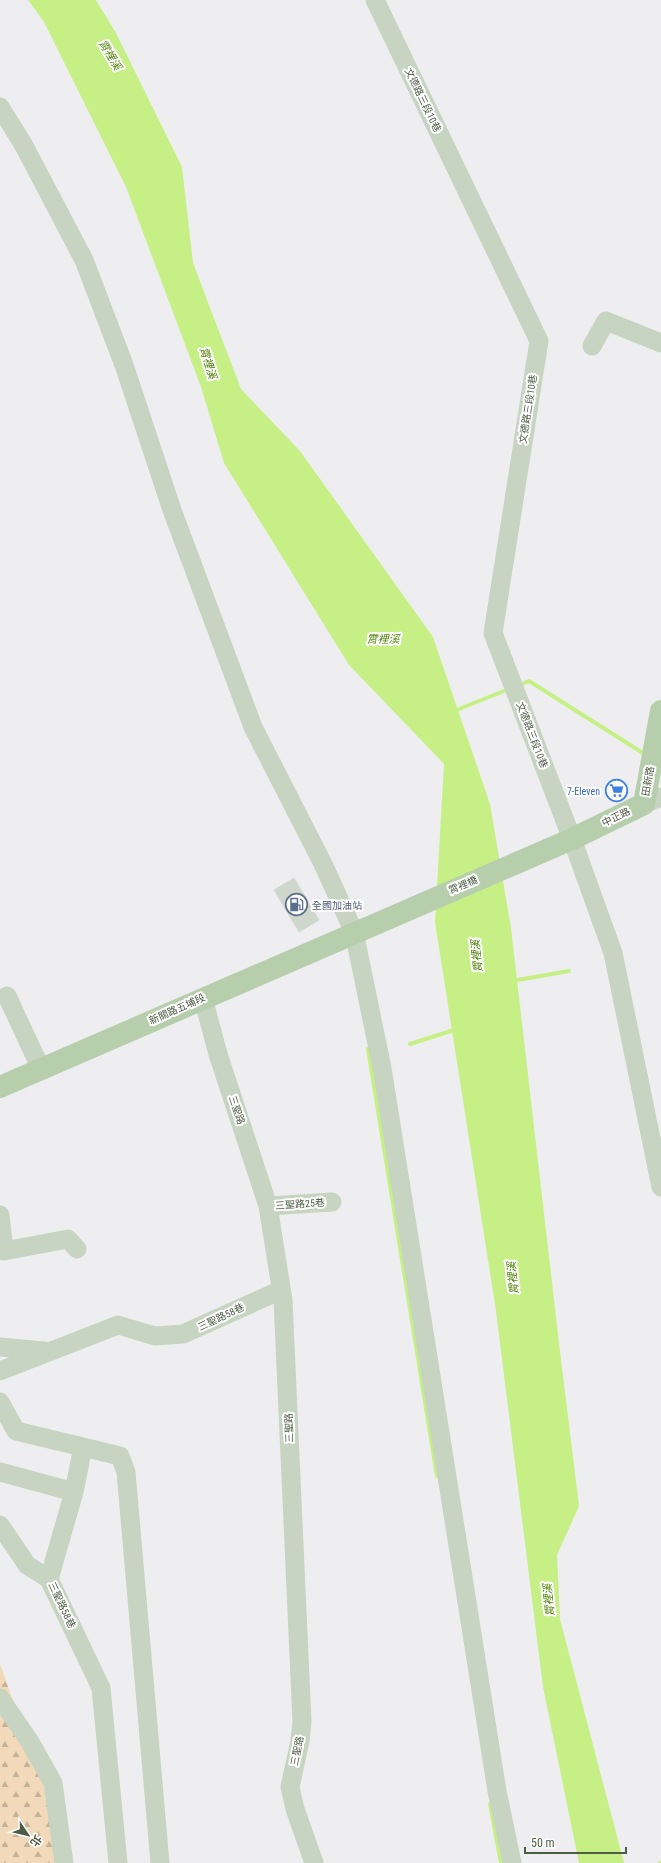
<svg xmlns="http://www.w3.org/2000/svg" width="661" height="1863" font-family="'Roboto Condensed','Noto Sans TC',sans-serif">
	<style>
		.forest { fill: url(#forest-firs) }
		.water { fill: #c6f085 }
		.lines { fill: none; stroke-linecap: round; stroke-linejoin: round }
		.stream { stroke: #c6f085; stroke-width: 4 }
		.building { fill: #cfd6cc; stroke: #d2dad2 }
		.minor { stroke: #c7d4c1; stroke-width: 19 }
		.major { stroke: #b7ceac; stroke-width: 22 }
		.labels { text-anchor: middle; dominant-baseline: central; stroke-width: 4; stroke-linejoin: round; paint-order: stroke }
		.street-label { font-size: 10px; fill: #4d5c45; stroke: #fff }
		.shop-label { font-size: 10px; fill: #366cbe; stroke: #fff; text-anchor: end }
		.service-label { font-size: 10px; fill: #4e5e75; stroke: #fff; text-anchor: start }
		.water-label { font-size: 11px; font-style: italic; fill: #518009; stroke: #fff }
	</style>
	<defs>
		<pattern id="forest-firs" width="22" height="20" patternUnits="userSpaceOnUse"><rect width="22" height="20" fill="#f1d9ba"/><path d="M5 1l3.5 6h-7zM16 11l3.5 6h-7z" fill="#c5b399"/></pattern>
	</defs>
	<rect width="100%" height="100%" fill="#eeeef1"/>
	<!-- forest -->
	<path class="forest" d="M 0,1664 L 71,1863 L 0,1863 Z"/>
	<!-- water -->
	<path class="water" d="M 28,0 L 96,0 L 116,33 L 182,167 L 193,263 L 241,389 L 300,451 L 433,637 L 490,804 L 511,928 L 559,1343 L 579,1506 L 557,1555 L 560,1619 L 624,1863 L 579,1863 L 543,1687 L 496,1311 L 435,922 L 444,764 L 349,665 L 224,463 L 201,387 L 126,187 L 44,22 Z"/>
	<g class="lines">
		<!-- stream -->
		<path class="stream" d="M 519,685 L 529,681 L 646,755
			M 454,711 L 509,689
			M 512,981 L 569,971
			M 410,1044 L 457,1029
			M 368,1049 L 437,1476
			M 490,1804 L 501,1863
			M 660,1863 L 661,1863"/>
	</g>
	<!-- building -->
	<path class="building" d="M 294,878 L 319,920 L 299,932 L 274,890 Z"/>
	<g class="lines">
		<!-- minor -->
		<path class="minor" d="M 375,0 L 539,341 L 493,633 L 572,839 L 613,953 L 661,1187
			M 0,107 L 23,144 L 84,260 L 124,365 L 172,510 L 253,727 L 323,864 L 354,932 L 382,1068 L 497,1791 L 512,1863
			M 592,346 L 606,321 L 661,343
			M 644,804 L 661,797
			M 7,996 L 41,1069
			M 203,998 L 218,1054 L 268,1206 L 283,1300 L 302,1722 L 300,1741 L 290,1787 L 295,1809 L 314,1863
			M 268,1206 L 332,1202
			M 0,1215 L 4,1251 L 68,1239 L 77,1249
			M 0,1347 L 44,1351
			M 0,1371 L 118,1325 L 155,1336 L 183,1334 L 281,1290
			M 0,1402 L 16,1431 L 83,1447 L 74,1492 L 49,1579 L 101,1688 L 118,1863
			M 83,1447 L 120,1456 L 126,1472 L 160,1863
			M 0,1472 L 74,1492
			M 0,1525 L 27,1565 L 49,1579
			M 0,1698 L 30,1742 L 53,1783 L 64,1863"/>
		<!-- major -->
		<path class="major" d="M 0,1087 L 572,839 L 644,804 L 661,711"/>
	</g>
	<!-- icons -->
	<defs>
		<symbol id="supermarket-ring" viewBox="-11 -11 22 22"><circle r="9.5" fill="#fff" stroke="#3f7fe0" stroke-width="1.5"/><path d="M-6-5.5h2.5l.6 2H6L4.5 2H-2.5L-4.4-4H-6ZM-1.5 3.2a1.3 1.3 0 1 0 .1 0ZM3 3.2a1.3 1.3 0 1 0 .1 0Z" fill="#3f7fe0"/></symbol>
		<symbol id="fuel-ring" viewBox="-11 -11 22 22"><circle r="9.5" fill="#fff" stroke="#5c6f8a" stroke-width="1.5"/><path d="M-5.5-6h7V0h2V4h1.3V-2.5L3-4.5l.8-.8L6-3V5H2.5V1h-1V6h-7ZM-4.2-4.7v3.2H.2V-4.7Z" fill="#5c6f8a"/></symbol>
	</defs>
	<g fill-rule="evenodd">
		<use href="#supermarket-ring" x="604" y="778" width="25" height="25"/>
		<use href="#fuel-ring" x="284" y="892" width="25" height="25"/>
	</g>
	<g class="labels">
		<!-- street labels -->
		<g class="street-label">
			<text transform="translate(423 100) rotate(64)">文德路三段10巷</text>
			<text transform="translate(528 409) rotate(-81)">文德路三段10巷</text>
			<text transform="translate(532 735) rotate(69)">文德路三段10巷</text>
			<text transform="translate(648 781) rotate(-80)">田新路</text>
			<text transform="translate(616 817) rotate(-26)">中正路</text>
			<text transform="translate(463 885) rotate(-23)">霄裡橋</text>
			<text transform="translate(177 1009) rotate(-24)">新關路五埔段</text>
			<text transform="translate(237 1110) rotate(71)">三聖路</text>
			<text transform="translate(300 1204) rotate(-4)">三聖路25巷</text>
			<text transform="translate(221 1317) rotate(-25)">三聖路58巷</text>
			<text transform="translate(289 1428) rotate(-92)">三聖路</text>
			<text transform="translate(62 1605) rotate(65)">三聖路58巷</text>
			<text transform="translate(297 1751) rotate(-79)">三聖路</text>
		</g>
		<!-- shop labels -->
		<g class="shop-label">
			<text x="600" y="791">7-Eleven</text>
		</g>
		<!-- service labels -->
		<g class="service-label">
			<text x="312" y="905">全國加油站</text>
		</g>
		<!-- water labels -->
		<g class="water-label">
			<text transform="translate(110 55) rotate(59)">霄裡溪</text>
			<text transform="translate(208 363) rotate(73)">霄裡溪</text>
			<text x="383" y="639">霄裡溪</text>
			<text transform="translate(477 956) rotate(-96)">霄裡溪</text>
			<text transform="translate(513 1278) rotate(-96)">霄裡溪</text>
			<text transform="translate(549 1600) rotate(-96)">霄裡溪</text>
		</g>
	</g>
	<!-- north arrow -->
	<g transform="translate(28 1835) rotate(125)" stroke="#ffffff" stroke-width="3" paint-order="stroke">
	<path d="M0-3L7 15L0 10L-7 15Z" fill="#4d5c45"/>
	<text y="-6" font-size="11" font-weight="bold" text-anchor="middle" fill="#4d5c45">北</text>
	</g>
	<!-- scale -->
	<path d="M525 1847v6h101v-6" fill="none" stroke="#4d5c45" stroke-width="2"/>
	<text x="531" y="1847" font-size="12" fill="#4d5c45" stroke="#ffffff" stroke-width="3" paint-order="stroke">50 m</text>
</svg>
